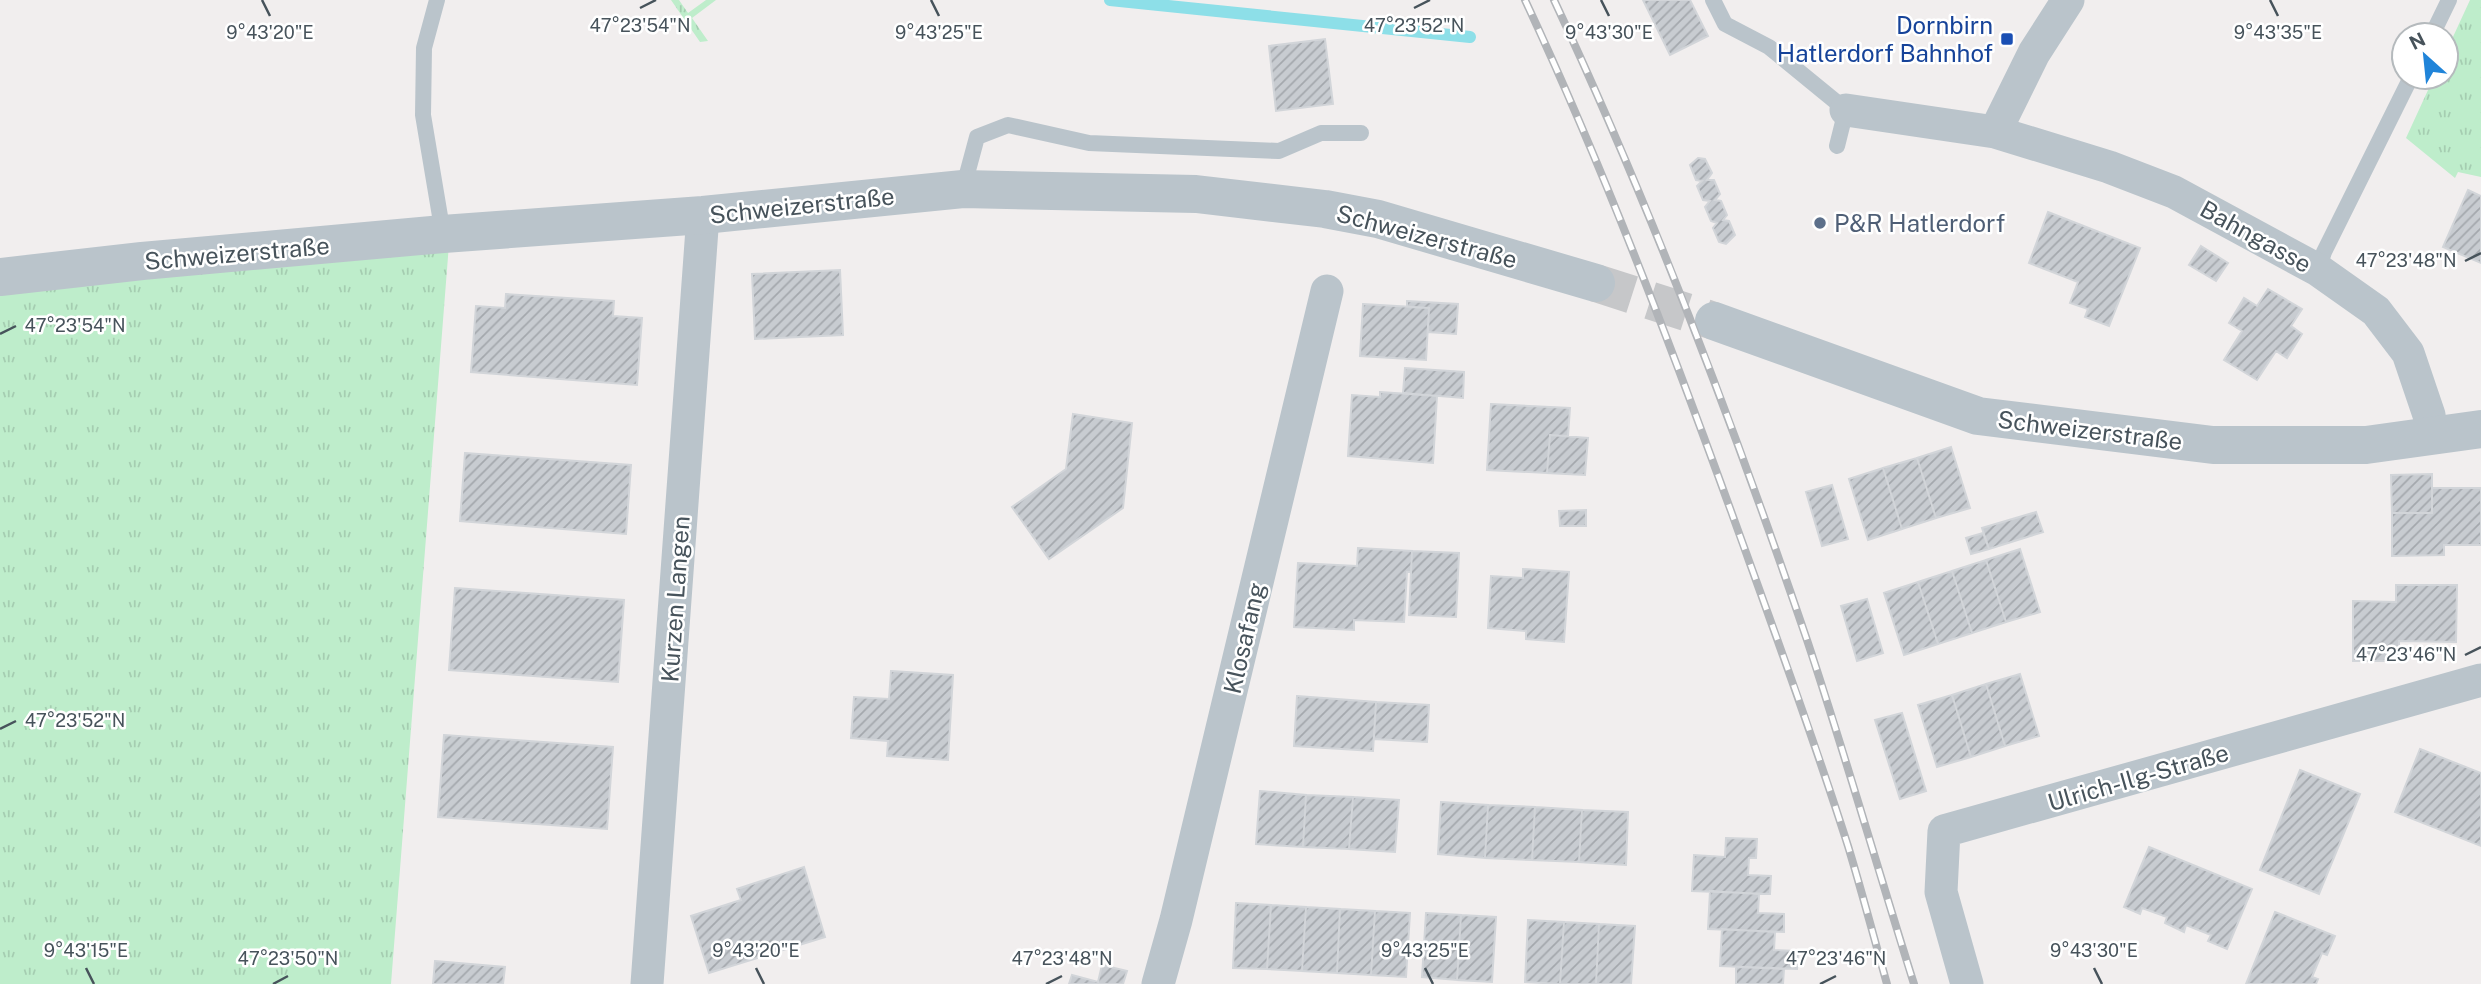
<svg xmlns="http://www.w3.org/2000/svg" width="2481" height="984" font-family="'Public Sans',sans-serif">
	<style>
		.grass { fill: url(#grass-tufts) }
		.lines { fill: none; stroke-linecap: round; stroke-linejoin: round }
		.stream { stroke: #8ddfe8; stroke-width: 12 }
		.building { fill: url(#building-hatch); stroke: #d2d5d9; stroke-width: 2 }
		.tertiary-tunnel { stroke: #c6c7c9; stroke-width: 38; stroke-dasharray: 38 19; stroke-linecap: butt }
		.service { stroke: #bac4cb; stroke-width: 16 }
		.minor { stroke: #bac4cb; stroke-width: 33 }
		.tertiary { stroke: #bac4cb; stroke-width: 38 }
		.rail-casing { stroke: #b1b4b8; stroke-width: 8 }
		.rail { stroke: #fff; stroke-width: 5; stroke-dasharray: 16; stroke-linecap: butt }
		.ticks { fill: none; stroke: #47535b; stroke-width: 2.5 }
		.transit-dot { fill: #1a4fb4; stroke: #fff; stroke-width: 2.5 }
		.service-dot { fill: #5c6f8a; stroke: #fff; stroke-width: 2.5 }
		.labels { text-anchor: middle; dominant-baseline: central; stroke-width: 5; stroke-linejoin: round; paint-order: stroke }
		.transit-label { font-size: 24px; fill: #164399; stroke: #fff; text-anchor: end }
		.street-label { font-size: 24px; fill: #47535b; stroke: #fff }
		.service-label { font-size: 24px; fill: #4e5e75; stroke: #fff; text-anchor: start }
		.ticks-label { font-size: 18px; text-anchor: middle; fill: #47535b; stroke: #fff; stroke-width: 5; stroke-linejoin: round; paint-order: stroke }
	</style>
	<defs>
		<pattern id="grass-tufts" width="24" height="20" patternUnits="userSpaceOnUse" patternTransform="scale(1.75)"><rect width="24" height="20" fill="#beedcb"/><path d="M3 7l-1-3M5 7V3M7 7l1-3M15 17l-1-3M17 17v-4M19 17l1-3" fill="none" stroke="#a5cdb1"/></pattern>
		<pattern id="building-hatch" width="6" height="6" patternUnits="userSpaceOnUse" patternTransform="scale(1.75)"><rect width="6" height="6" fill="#c8ccd1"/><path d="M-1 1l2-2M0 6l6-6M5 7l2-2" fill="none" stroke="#a4a8ad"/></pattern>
	</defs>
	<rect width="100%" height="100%" fill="#f1eeee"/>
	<!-- grass -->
	<path class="grass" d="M 671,0 L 679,0 L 688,13 L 706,0 L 716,0 L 692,18 L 708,41 L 700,42 Z
		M 2470,0 L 2481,0 L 2481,177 L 2458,172 L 2455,178 L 2406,138 L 2434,77 L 2446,77 L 2446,52 Z
		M 449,244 L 391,984 L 0,984 L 0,291 Z"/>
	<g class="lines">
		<!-- stream -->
		<path class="stream" d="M 1110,0 L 1470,37"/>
	</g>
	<!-- building -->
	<path class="building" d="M 1643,0 L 1690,0 L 1708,36 L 1670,55 Z
		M 1325,39 L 1333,104 L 1276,111 L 1269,46 Z
		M 1698,158 L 1705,159 L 1712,173 L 1707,180 L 1714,180 L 1720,194 L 1715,200 L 1721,201 L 1727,215 L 1723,220 L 1729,221 L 1735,235 L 1726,244 L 1719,242 L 1713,228 L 1717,223 L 1711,221 L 1705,207 L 1710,201 L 1703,200 L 1697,186 L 1702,181 L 1696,180 L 1690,165 Z
		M 2468,190 L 2481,196 L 2481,263 L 2443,247 Z
		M 2048,212 L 2140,248 L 2109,326 L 2085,317 L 2088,309 L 2070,303 L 2078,282 L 2029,263 Z
		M 2201,246 L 2228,263 L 2216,281 L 2189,265 Z
		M 840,270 L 843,335 L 755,339 L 752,274 Z
		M 2268,289 L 2302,309 L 2291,326 L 2302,334 L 2287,358 L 2276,351 L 2257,380 L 2224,360 L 2242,331 L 2229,323 L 2244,298 L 2257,306 Z
		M 506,294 L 614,301 L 613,316 L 642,318 L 637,385 L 471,372 L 476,306 L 505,308 Z
		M 1407,301 L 1458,304 L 1456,334 L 1428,332 L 1429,308 L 1407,307 Z
		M 1363,304 L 1429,308 L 1426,360 L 1360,356 Z
		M 1405,368 L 1464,372 L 1463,398 L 1403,393 Z
		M 1380,392 L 1437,396 L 1433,463 L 1348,456 L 1352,395 L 1380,397 Z
		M 1491,404 L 1570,408 L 1568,436 L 1550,435 L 1547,473 L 1487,470 Z
		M 1073,414 L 1132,423 L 1123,508 L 1049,559 L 1012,507 L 1066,469 Z
		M 1550,435 L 1588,438 L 1585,475 L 1547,473 Z
		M 1951,447 L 1970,508 L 1936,518 L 1917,458 Z
		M 465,453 L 631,465 L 626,534 L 460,521 Z
		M 1917,458 L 1936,518 L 1902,529 L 1883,468 Z
		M 1883,468 L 1902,529 L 1868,540 L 1849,479 Z
		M 2432,474 L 2432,513 L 2392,513 L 2391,475 Z
		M 1832,485 L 1848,539 L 1822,546 L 1806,492 Z
		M 2432,488 L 2481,488 L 2481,545 L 2444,545 L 2444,555 L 2392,556 L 2392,513 L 2432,513 Z
		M 1586,510 L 1586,526 L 1560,526 L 1559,511 Z
		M 2036,512 L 2043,532 L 1989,549 L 1982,528 Z
		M 1983,533 L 1989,549 L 1971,554 L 1966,538 Z
		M 1358,548 L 1412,551 L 1411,572 L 1407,572 L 1404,622 L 1354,620 L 1354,630 L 1294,627 L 1298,563 L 1357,566 Z
		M 2020,549 L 2040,612 L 2006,622 L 1986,560 Z
		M 1412,551 L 1459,553 L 1456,617 L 1409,615 Z
		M 1986,560 L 2006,622 L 1972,633 L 1952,571 Z
		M 1523,569 L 1569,572 L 1564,642 L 1526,639 L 1526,631 L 1488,628 L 1491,576 L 1523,578 Z
		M 1952,571 L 1972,633 L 1938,644 L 1918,582 Z
		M 1918,582 L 1938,644 L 1904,655 L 1884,593 Z
		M 2396,585 L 2457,585 L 2456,642 L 2399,641 L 2399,661 L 2353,661 L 2353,601 L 2396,602 Z
		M 455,588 L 624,600 L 618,682 L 449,670 Z
		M 1867,599 L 1883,653 L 1857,661 L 1841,606 Z
		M 891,671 L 953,675 L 948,760 L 887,756 L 888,741 L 851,738 L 854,697 L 889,699 Z
		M 2020,674 L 2039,736 L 2005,746 L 1986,684 Z
		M 1986,684 L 2005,746 L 1971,757 L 1952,695 Z
		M 1952,695 L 1971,757 L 1937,767 L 1918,705 Z
		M 1297,696 L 1376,702 L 1373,751 L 1294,746 Z
		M 1376,702 L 1429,705 L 1427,742 L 1374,739 Z
		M 1902,713 L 1926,791 L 1900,799 L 1875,720 Z
		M 444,735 L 613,747 L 607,829 L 438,817 Z
		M 2420,749 L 2481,773 L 2481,846 L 2395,812 Z
		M 2300,770 L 2360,794 L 2319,894 L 2260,870 Z
		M 1260,791 L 1306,795 L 1303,847 L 1256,844 Z
		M 1306,795 L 1353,797 L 1349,849 L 1303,847 Z
		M 1353,797 L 1399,800 L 1395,852 L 1349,849 Z
		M 1441,802 L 1488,805 L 1485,858 L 1438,854 Z
		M 1488,805 L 1535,807 L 1532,860 L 1485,858 Z
		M 1535,807 L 1582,810 L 1579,862 L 1532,860 Z
		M 1582,810 L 1628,812 L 1626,865 L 1579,862 Z
		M 1726,838 L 1757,839 L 1756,858 L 1749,858 L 1748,875 L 1771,876 L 1770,894 L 1692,891 L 1694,855 L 1725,857 Z
		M 2149,847 L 2252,889 L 2227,949 L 2208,941 L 2211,935 L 2186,925 L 2184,932 L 2165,923 L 2167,917 L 2142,908 L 2140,914 L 2124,907 Z
		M 804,867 L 825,937 L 709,973 L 691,916 L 741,900 L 737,889 Z
		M 1710,891 L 1759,894 L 1758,913 L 1784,914 L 1784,932 L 1708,929 Z
		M 1236,903 L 1271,905 L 1267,969 L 1233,968 Z
		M 1271,905 L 1306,907 L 1302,971 L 1267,969 Z
		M 1306,907 L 1340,909 L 1337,973 L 1302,971 Z
		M 1340,909 L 1375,911 L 1371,975 L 1337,973 Z
		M 1375,911 L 1410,913 L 1406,977 L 1371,975 Z
		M 2275,912 L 2335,936 L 2327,955 L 2322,953 L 2312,977 L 2318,979 L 2316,984 L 2246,984 Z
		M 1426,913 L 1461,915 L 1457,980 L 1422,977 Z
		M 1461,915 L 1496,917 L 1492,982 L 1457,980 Z
		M 1528,920 L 1564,922 L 1560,984 L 1525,982 Z
		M 1564,922 L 1599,924 L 1596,984 L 1560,984 Z
		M 1599,924 L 1635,926 L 1631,984 L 1596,984 Z
		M 1722,929 L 1775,932 L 1774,950 L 1798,951 L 1797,969 L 1720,966 Z
		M 435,961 L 505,967 L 503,984 L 433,984 Z
		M 1102,965 L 1127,971 L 1123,984 L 1069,984 L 1072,975 L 1098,982 Z
		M 1736,967 L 1784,969 L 1783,984 L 1736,984 Z"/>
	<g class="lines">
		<!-- tertiary-tunnel -->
		<path class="tertiary-tunnel" d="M 1596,283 L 1714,321"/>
		<!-- service -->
		<path class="service" d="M 437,0 L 424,48 L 423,115 L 443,234
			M 1713,0 L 1725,24 L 1769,47 L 1846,110 L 1837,146
			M 2432,35 L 2449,0
			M 963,189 L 977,137 L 1008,125 L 1089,143 L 1279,151 L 1321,133 L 1361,133
			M 2318,270 L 2324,252 L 2411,77"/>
		<!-- minor -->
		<path class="minor" d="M 1846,110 L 1995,132 L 2109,167 L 2174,192 L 2318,270 L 2376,311 L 2408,353 L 2429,415 L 2432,437
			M 1995,132 L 2034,53 L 2068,0
			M 647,984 L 703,215
			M 1158,984 L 1176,920 L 1327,291
			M 1967,984 L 1941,892 L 1944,831 L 2481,680"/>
		<!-- tertiary -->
		<path class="tertiary" d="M 0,277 L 142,261 L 443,234 L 703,215 L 963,189 L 1196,194 L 1325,209 L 1378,219 L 1596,283
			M 1714,321 L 1978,416 L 2213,445 L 2366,445 L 2481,429"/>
		<defs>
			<path id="rail" d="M 1525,0 C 1603,167 1668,338 1731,511 C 1771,622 1812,733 1848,846 C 1862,892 1874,938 1887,984
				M 1554,0 C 1651,207 1733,423 1807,640 C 1845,754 1878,870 1914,984"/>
		</defs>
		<!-- rail casing -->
		<use href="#rail" class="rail-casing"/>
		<!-- rail -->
		<use href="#rail" class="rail"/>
	</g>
	<!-- ticks -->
	<path class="ticks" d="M 262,0 L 270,16M 931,0 L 939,16M 1601,0 L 1609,16M 2270,0 L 2278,16M 640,8 L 656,0M 1414,8 L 1430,0M 2465,261 L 2481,253M 0,334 L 16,326M 2465,655 L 2481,647M 0,729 L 16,721M 86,968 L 94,984M 756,968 L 764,984M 1425,968 L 1433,984M 2094,968 L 2102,984M 273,984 L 288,976M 1046,984 L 1062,976M 1820,984 L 1836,976"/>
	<!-- markers -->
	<rect class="transit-dot" x="2000" y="32" width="14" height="14" rx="3.5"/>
	<circle class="service-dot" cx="1820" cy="223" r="7"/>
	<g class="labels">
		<!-- transit labels -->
		<g class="transit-label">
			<text x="1993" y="25">Dornbirn<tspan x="1993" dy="28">Hatlerdorf Bahnhof</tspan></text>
		</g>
		<!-- street labels -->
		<g class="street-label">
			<text transform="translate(802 205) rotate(-6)">Schweizerstraße</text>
			<text transform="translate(1427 236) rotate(15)">Schweizerstraße</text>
			<text transform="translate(2256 236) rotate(29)">Bahngasse</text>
			<text transform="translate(237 253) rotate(-5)">Schweizerstraße</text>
			<text transform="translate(2090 430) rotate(7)">Schweizerstraße</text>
			<text transform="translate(675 599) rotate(-86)">Kurzen Langen</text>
			<text transform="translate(1244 638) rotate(-77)">Klosafang</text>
			<text transform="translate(2138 777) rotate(-16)">Ulrich-Ilg-Straße</text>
		</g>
		<!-- service labels -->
		<g class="service-label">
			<text x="1834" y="223">P&amp;R Hatlerdorf</text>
		</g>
	</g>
	<g class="ticks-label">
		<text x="640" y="32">47°23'54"N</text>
		<text x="1414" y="32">47°23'52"N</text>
		<text x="270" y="39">9°43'20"E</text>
		<text x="939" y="39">9°43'25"E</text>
		<text x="1609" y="39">9°43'30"E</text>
		<text x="2278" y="39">9°43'35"E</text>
		<text x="2406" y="267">47°23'48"N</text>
		<text x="75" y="332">47°23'54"N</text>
		<text x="2406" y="661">47°23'46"N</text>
		<text x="75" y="727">47°23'52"N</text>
		<text x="86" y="957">9°43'15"E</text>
		<text x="756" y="957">9°43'20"E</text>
		<text x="1425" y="957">9°43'25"E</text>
		<text x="2094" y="957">9°43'30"E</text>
		<text x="288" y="965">47°23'50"N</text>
		<text x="1062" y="965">47°23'48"N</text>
		<text x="1836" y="965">47°23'46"N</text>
	</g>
	<!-- north arrow -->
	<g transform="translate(2425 56) rotate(333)"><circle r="33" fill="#ffffff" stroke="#b5babd" stroke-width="2"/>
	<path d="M0-5L12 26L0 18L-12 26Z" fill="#2084d9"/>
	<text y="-10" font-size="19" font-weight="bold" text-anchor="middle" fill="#47535b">N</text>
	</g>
</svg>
